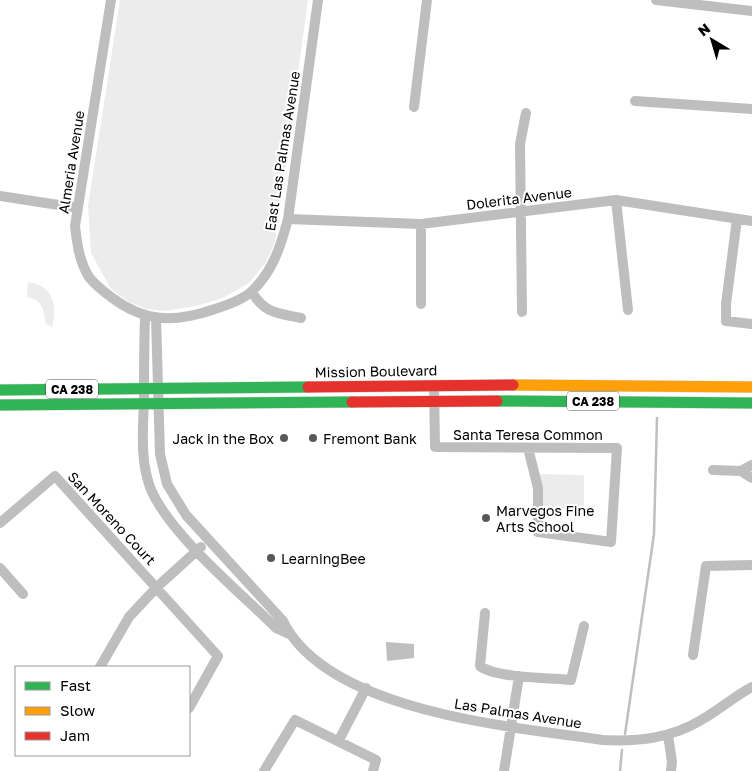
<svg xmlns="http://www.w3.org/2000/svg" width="752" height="771" font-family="'Golos Text',sans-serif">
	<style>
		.green { fill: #ececec }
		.water { fill: #bfbfbf }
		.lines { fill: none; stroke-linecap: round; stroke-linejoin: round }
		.stream { stroke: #bfbfbf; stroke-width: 2.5 }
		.fast-casing { stroke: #dbdbdb; stroke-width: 12 }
		.slow-casing { stroke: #dbdbdb; stroke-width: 12 }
		.jam-casing { stroke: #dbdbdb; stroke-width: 12 }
		.street { stroke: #bebebe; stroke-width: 10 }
		.fast { stroke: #30b455; stroke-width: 11 }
		.slow { stroke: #ff9f0a; stroke-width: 11 }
		.jam { stroke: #e5322d; stroke-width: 11 }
		.poi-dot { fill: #595959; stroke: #fff; stroke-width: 2 }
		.labels { text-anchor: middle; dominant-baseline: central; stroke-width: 4; stroke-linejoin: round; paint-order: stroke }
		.shield { fill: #fff; stroke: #4c4c4c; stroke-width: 1 }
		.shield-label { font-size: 12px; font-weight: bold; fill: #000 }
		.street-label { font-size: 14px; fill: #000; stroke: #fff }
		.poi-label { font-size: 14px; fill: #000; stroke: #fff; text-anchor: start }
	</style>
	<rect width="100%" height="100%" fill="#fff"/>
	<!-- green -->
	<path class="green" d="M 120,0 L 308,0 L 275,242 L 266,262 L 249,283 L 223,298 L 196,306 L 164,311 L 147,309 L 129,302 L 111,289 L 91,253 L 88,206 Z
		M 28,282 C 53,285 58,305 52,327 L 46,324 C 43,311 45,301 27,297 Z
		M 535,474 L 584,475 L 584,511 L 538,505 Z"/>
	<!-- water -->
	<path class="water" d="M 386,642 L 414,644 L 414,658 L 387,661 Z"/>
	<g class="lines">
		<!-- stream -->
		<path class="stream" d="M 625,734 L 654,534 L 657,418
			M 620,771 L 622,750"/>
		<defs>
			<path id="fast" d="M 0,390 L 308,387
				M 497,401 L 752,403
				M 0,405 L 352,402"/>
			<path id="slow" d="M 513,385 L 752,387"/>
			<path id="jam" d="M 308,387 L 513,385
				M 352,402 L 497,401"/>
		</defs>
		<!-- fast casing -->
		<use href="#fast" class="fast-casing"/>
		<!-- slow casing -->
		<use href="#slow" class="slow-casing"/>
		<!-- jam casing -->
		<use href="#jam" class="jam-casing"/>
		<!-- street -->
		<path class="street" d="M 111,0 L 75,226 C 77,243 79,261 89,277 C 95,285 103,291 111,297 C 144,322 173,323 212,310 C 224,306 244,300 253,290 C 273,271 281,245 288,219 L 318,0
			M 656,0 L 752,11
			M 635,101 L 752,109
			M 414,107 L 427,0
			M 0,196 L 78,208
			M 616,200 L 628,310
			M 288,219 L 421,224 L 616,200 L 752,221
			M 737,219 L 726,304 L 726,321 L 752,324
			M 421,224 L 421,304
			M 252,292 C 265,314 278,313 301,318
			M 522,312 L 520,144 L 526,113
			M 145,317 C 144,345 144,373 144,400 C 143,429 140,460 150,487 C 167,532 241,593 276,628 L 289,634
			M 156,318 L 160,454 L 167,484 L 186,515 L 283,621 C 327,712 514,727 603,740 C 639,742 672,738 703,719 C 720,709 735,696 752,687
			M 434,385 L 435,447 L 617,448 L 611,542 L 538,532 L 538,488 L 528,448
			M 713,470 L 741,471 L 752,478
			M 741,471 L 752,465
			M 0,523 L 55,476 L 218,656 L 189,708
			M 0,568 L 23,594
			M 485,613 L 480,666 C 495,678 551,678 571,680 L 584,626
			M 693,655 L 706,566 L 752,565
			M 100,667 L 129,617 L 157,587 L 201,547
			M 668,735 L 672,762 L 671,771
			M 339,740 L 366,688
			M 264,771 L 295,720 L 376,760 L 373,771
			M 504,771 L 519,676"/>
		<!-- fast -->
		<use href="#fast" class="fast"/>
		<!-- slow -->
		<use href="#slow" class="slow"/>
		<!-- jam -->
		<use href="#jam" class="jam"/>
	</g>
	<!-- markers -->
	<g class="poi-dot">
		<circle cx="284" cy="438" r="5"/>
		<circle cx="313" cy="438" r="5"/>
		<circle cx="486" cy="518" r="5"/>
		<circle cx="271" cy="558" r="5"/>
	</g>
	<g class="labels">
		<!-- shield labels -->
		<g class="shield">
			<rect x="46" y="379.5" width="52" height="19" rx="4"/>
			<rect x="567" y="391.5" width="52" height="19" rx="4"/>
		</g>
		<g class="shield-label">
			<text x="72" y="389">CA 238</text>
			<text x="593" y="401">CA 238</text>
		</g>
		<!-- street labels -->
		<g class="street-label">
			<text transform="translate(282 151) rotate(-81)">East Las Palmas Avenue</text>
			<text transform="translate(71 162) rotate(-81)">Almeria Avenue</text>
			<text transform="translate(519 198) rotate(-7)">Dolerita Avenue</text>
			<text transform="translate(376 371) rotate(-1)">Mission Boulevard</text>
			<text x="528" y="434">Santa Teresa Common</text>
			<text transform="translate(112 518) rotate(47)">San Moreno Court</text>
			<text transform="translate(518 713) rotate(9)">Las Palmas Avenue</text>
		</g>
		<!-- poi labels -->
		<g class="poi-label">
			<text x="274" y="438" text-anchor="end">Jack in the Box</text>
			<text x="323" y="438">Fremont Bank</text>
			<text x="496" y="510">Marvegos Fine<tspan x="496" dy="16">Arts School</tspan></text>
			<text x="281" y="558">LearningBee</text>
		</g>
	</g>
	<!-- legend -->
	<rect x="15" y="666" width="175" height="90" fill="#ffffff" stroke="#999999"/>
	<rect x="25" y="682" width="25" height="8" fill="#30b455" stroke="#999999"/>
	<text x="60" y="691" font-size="15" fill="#000000">Fast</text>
	<rect x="25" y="707" width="25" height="8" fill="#ff9f0a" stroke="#999999"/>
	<text x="60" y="716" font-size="15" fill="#000000">Slow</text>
	<rect x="25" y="732" width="25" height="8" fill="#e5322d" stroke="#999999"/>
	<text x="60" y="741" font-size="15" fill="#000000">Jam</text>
	<!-- north arrow -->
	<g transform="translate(712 40) rotate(322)" stroke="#ffffff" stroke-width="4" paint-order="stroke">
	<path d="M0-4L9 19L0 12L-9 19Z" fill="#000000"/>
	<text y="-8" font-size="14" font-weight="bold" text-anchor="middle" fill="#000000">N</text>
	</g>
</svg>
